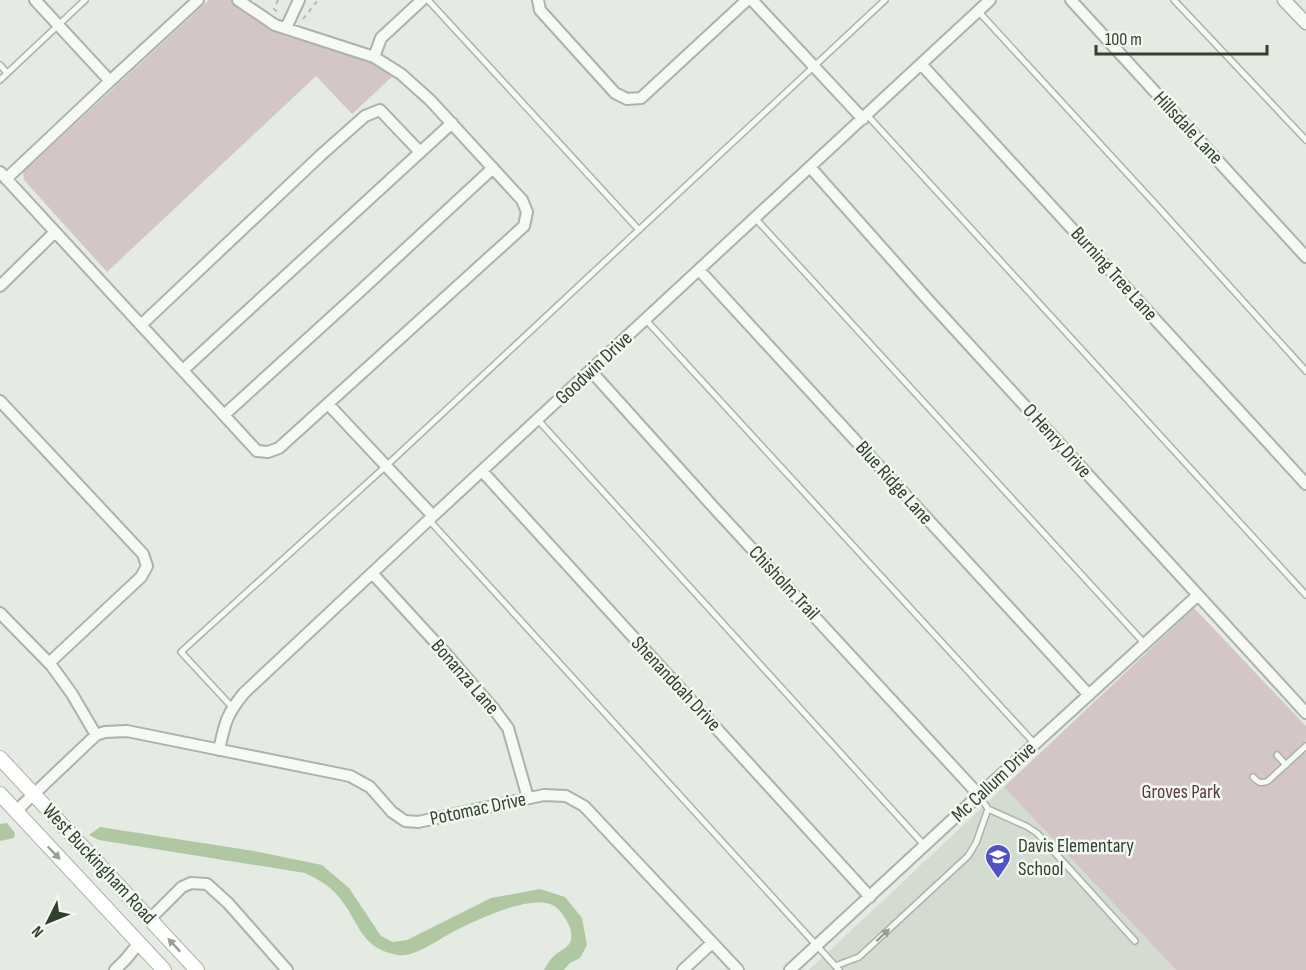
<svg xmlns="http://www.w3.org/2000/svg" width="1306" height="970" font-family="'Sofia Sans Condensed',sans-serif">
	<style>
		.built { fill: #d4dcd1 }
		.green { fill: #d4c5c7 }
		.water { fill: #afc8a1 }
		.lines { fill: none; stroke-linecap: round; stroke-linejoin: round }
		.service-casing { stroke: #abb4a8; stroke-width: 8 }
		.minor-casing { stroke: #abb4a8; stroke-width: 14 }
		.tertiary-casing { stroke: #abb4a8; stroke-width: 15 }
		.secondary-casing { stroke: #abb4a8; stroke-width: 16 }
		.path { stroke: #b3bbb1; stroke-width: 2; stroke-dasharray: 4.5 4.5; stroke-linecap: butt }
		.service { stroke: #f6f9f6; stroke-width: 5 }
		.minor { stroke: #f6f9f6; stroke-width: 10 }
		.tertiary { stroke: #f6f9f6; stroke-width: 12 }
		.secondary { stroke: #fff; stroke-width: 14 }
		.oneway { fill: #98a096 }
		.oneway2 { fill: #949e91 }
		.labels { text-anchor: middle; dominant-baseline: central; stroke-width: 5; stroke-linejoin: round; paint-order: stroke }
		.street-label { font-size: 20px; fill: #31422c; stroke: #f4f8f3 }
		.park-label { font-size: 20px; fill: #5d3a3c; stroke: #f4f8f3 }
		.poi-label { font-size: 20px; fill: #31422c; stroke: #f4f8f3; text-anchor: start }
	</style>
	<rect width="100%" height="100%" fill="#e5eae3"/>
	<!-- built -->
	<path class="built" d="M 1004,787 L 1176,970 L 809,970 Z"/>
	<!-- green -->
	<path class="green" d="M 209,0 L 231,0 L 285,36 L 341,52 L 370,62 L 394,75 L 352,114 L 316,76 L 107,272 L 24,180 L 23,172 Z
		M 1194,608 L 1306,726 L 1306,970 L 1176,970 L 1004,787 Z"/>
	<!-- water -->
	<path class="water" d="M 7,823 L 15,833 L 14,838 L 0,841 L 0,824 Z
		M 100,827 L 254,851 L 322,865 L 349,888 L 381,936 L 393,942 L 407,940 L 491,898 L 540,889 L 565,897 L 582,918 L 587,945 L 580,958 L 570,963 L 564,970 L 544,970 C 547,965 550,959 555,955 C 559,951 570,947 571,940 C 573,931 568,922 563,915 C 561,913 560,910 557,908 C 536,890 472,922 451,933 C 436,941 413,958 397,955 C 358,947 360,921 338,896 C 329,885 317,879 305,873 L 99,840 L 89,835 Z"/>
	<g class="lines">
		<defs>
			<path id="service" d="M 428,0 L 639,230
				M 1174,0 L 1306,140
				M 978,11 L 1158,207 L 1306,371
				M 0,65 L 7,73
				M 0,80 L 85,0
				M 867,115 L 1306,595
				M 755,218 L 1145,644
				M 646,320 L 1035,744
				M 538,420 L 925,846
				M 429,520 L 839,970
				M 232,707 L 181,652 L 386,466 L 885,0
				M 1277,755 L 1286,765
				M 1253,777 C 1259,783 1261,784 1268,781 L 1306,746
				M 979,795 L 988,809 L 1026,826 L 1037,833 L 1135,941
				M 835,966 L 859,957 L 968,856 L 976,843 L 988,809"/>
			<path id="minor" d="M 35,0 L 110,81 L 198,0
				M 538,0 L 540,10 L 615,93 L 627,99 L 641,98 L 747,0
				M 752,0 L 863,119
				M 1071,0 L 1306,257
				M 286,28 L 299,0
				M 374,57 L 381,38 L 422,0
				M 921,64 L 1306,484
				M 810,167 L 929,301 L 1306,713
				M 0,172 L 257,451 L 268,452 L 279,448 L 524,226 L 527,212 L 522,200 L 430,100 L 401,74 L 374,57 L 275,25 L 238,0
				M 6,179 L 110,81
				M 699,270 L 1089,695
				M 0,286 L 55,232
				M 141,325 L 321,155 L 365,116 L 380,110 L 420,152
				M 183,370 L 452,123
				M 591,371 L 717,511 L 979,795
				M 0,401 L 143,554 L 147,566 L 141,577 L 49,663
				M 328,404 L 433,516
				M 224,415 L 357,294 L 493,168
				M 482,471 C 611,614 741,755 870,897
				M 372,573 L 447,655 L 493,708 L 508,728 L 528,798
				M 0,613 L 51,665 L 72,694 L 96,735
				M 219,750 C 225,723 226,715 244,693 L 433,516 L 990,0
				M 16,811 L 96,735 L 105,732 L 127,731 L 350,776 L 370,787 L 392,812 L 405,821 L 418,822 L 544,795 L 566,796 L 584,806 L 738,970
				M 150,919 L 182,887 L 191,883 L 207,884 L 228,903 L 287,970
				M 115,970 L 126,959 L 139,943
				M 683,970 L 712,943
				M 790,970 L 979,795 L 1198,595"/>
			<path id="tertiary" d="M 1284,0 L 1306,23"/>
			<path id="secondary" d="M 0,758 L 197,970
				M 0,794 L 164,970"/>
		</defs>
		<!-- service casing -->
		<use href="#service" class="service-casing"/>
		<!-- minor casing -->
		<use href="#minor" class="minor-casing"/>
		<!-- tertiary casing -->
		<use href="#tertiary" class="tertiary-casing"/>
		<!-- secondary casing -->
		<use href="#secondary" class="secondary-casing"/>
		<!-- path -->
		<path class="path" d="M 278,0 L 274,9 L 278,12
			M 303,19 L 318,0"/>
		<!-- service -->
		<use href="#service" class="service"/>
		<!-- minor -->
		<use href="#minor" class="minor"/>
		<!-- tertiary -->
		<use href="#tertiary" class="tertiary"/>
		<!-- secondary -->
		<use href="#secondary" class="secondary"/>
	</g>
	<!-- one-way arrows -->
	<defs><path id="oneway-solid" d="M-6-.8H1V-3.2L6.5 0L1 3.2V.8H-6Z" transform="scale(1.5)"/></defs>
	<g class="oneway">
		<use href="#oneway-solid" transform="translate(54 853) rotate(46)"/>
		<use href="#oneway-solid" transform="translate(174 945) rotate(-133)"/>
	</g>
	<use class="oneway2" href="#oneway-solid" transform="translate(883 935) rotate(-43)"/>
	<!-- icons -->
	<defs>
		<symbol id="school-pin" viewBox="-11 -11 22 30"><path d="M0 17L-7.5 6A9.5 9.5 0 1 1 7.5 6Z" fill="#5053c7" stroke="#f4f8f3"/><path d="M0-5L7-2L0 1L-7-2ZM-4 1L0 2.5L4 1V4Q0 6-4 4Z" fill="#fff"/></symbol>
	</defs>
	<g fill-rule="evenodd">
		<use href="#school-pin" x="983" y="842" width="30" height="40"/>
	</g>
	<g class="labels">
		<!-- street labels -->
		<g class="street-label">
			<text transform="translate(1188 128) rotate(47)">Hillsdale Lane</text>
			<text transform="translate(1114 274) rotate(48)">Burning Tree Lane</text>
			<text transform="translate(594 368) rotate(-43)">Goodwin Drive</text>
			<text transform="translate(1057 441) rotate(48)">O Henry Drive</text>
			<text transform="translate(894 483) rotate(48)">Blue Ridge Lane</text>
			<text transform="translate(784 583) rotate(47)">Chisholm Trail</text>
			<text transform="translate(465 677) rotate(49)">Bonanza Lane</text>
			<text transform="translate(676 684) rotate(47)">Shenandoah Drive</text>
			<text transform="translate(994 782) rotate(-43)">Mc Callum Drive</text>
			<text transform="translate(478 809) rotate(-12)">Potomac Drive</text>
			<text transform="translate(99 864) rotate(47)">West Buckingham Road</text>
		</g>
		<!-- park labels -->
		<g class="park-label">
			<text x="1181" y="792">Groves Park</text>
		</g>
		<!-- poi labels -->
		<g class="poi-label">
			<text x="1018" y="846">Davis Elementary<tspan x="1018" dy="23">School</tspan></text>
		</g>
	</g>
	<!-- north arrow -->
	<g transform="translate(48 922) rotate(227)" stroke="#f4f8f3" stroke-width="4.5" paint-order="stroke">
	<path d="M0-4.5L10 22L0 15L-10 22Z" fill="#31422c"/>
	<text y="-9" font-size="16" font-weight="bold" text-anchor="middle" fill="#31422c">N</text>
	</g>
	<!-- scale -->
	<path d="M1096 45v9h171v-9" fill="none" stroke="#31422c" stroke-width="3"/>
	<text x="1105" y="45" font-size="18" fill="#31422c" stroke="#f4f8f3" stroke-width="4.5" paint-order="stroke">100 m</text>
</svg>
